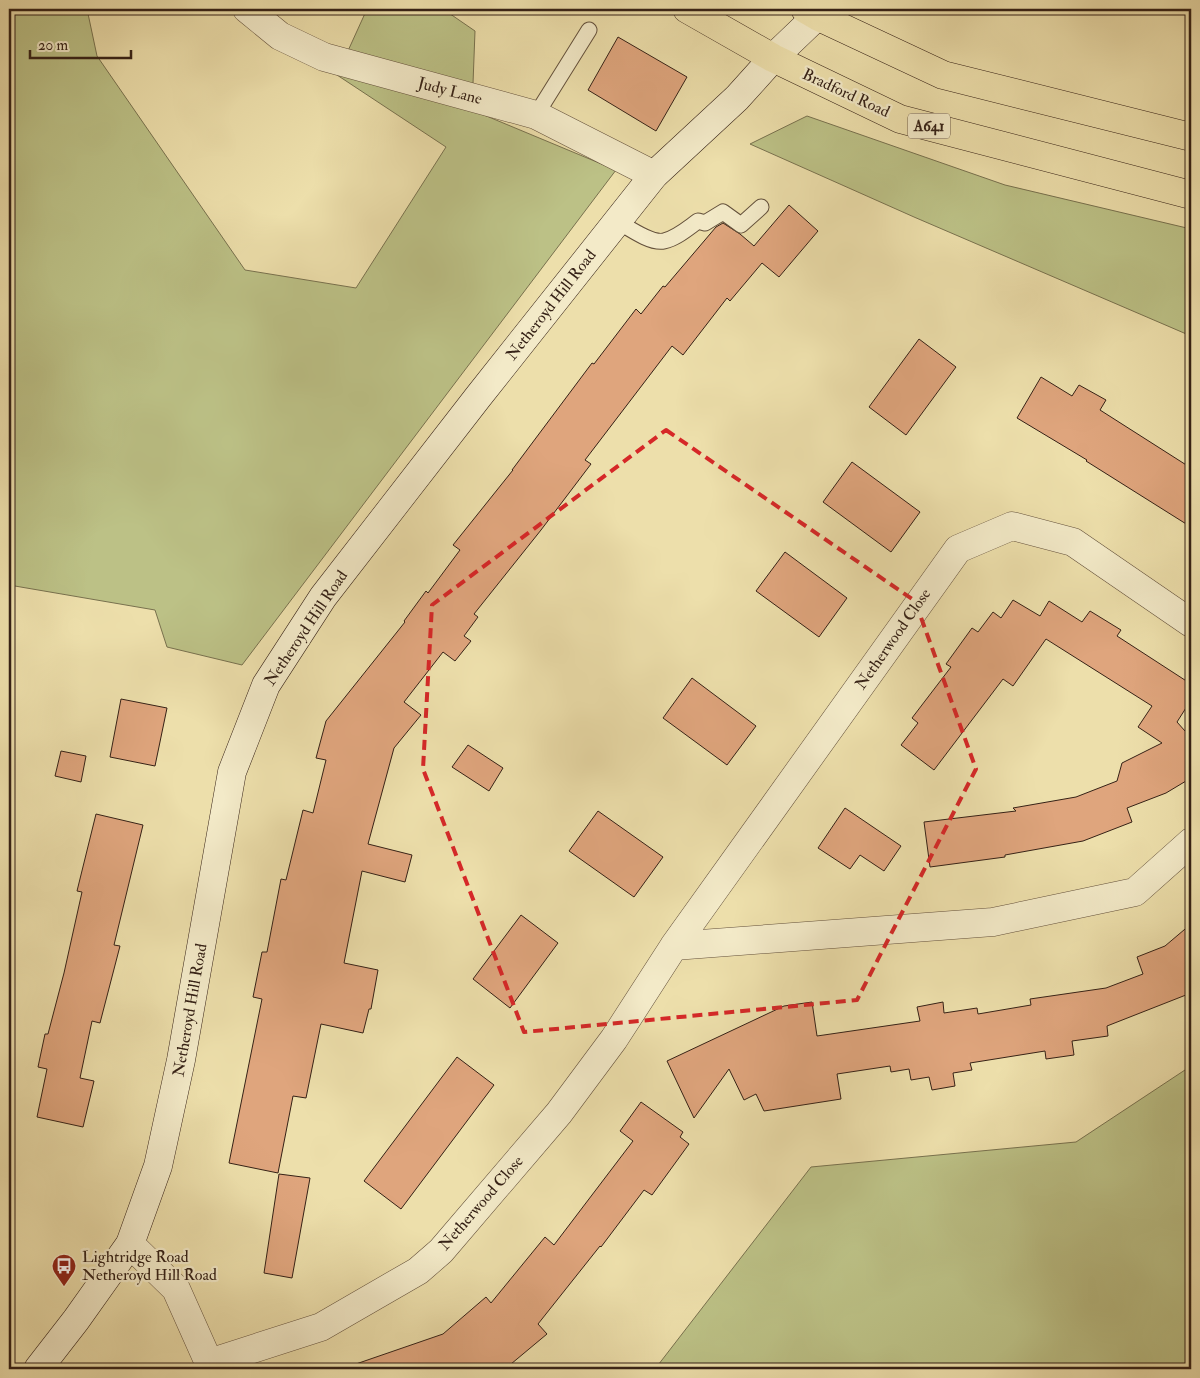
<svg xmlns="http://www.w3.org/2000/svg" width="1200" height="1378" font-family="'IM FELL Double Pica',serif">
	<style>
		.green { fill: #bcc186; stroke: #78714e }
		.building { fill: #dfa57d; stroke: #352116 }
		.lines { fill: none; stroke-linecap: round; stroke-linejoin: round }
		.lane-casing { stroke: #63503b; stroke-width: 17 }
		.street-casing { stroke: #63503b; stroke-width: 29 }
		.secondary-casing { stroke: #352116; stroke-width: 29 }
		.primary-casing { stroke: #352116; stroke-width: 29 }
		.lane { stroke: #f3eac8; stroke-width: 15 }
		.street { stroke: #f3eac8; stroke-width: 28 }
		.secondary { stroke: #f3eac8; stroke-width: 28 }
		.primary { stroke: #eddfab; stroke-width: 28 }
		.marked { fill: none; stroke: #d62828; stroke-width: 4; stroke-dasharray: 10 6; stroke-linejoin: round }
		.labels { text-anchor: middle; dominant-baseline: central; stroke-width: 4.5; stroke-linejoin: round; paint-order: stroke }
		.shield { fill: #f3eac8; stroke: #6e5d4b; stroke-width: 1 }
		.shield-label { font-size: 15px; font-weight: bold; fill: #352116 }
		.street-label { font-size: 16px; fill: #352116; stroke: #f3eac8 }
		.poi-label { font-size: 16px; fill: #352116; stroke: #f3eac8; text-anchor: start }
	</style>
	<rect width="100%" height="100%" fill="#eddfab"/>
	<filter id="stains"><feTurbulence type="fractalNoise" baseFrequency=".004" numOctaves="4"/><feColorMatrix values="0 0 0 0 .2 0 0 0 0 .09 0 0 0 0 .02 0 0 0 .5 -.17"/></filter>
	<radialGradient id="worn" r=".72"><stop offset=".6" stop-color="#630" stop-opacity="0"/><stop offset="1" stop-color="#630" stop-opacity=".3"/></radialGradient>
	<!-- green -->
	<path class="green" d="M 9,9 L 87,9 L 97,56 L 245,270 L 356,288 L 446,147 L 337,75 L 367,9 L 443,9 L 475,31 L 472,110 L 616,170 L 242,665 L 167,647 L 155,610 L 9,585 Z
		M 807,116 L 1005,185 L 1191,229 L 1191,336 L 914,217 L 750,144 Z
		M 1191,1066 L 1191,1369 L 655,1369 L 811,1167 L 1076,1142 Z"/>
	<!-- building -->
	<path class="building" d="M 618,37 L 687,77 L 656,131 L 588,90 Z
		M 789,205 L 818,231 L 779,277 L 762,263 L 730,301 L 727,298 L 683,355 L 672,346 L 585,460 L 591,464 L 541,530 L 474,614 L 478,617 L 464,636 L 471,641 L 455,661 L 443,652 L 404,702 L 421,715 L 394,748 L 368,844 L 412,855 L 405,882 L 362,871 L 344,963 L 378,970 L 371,1009 L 369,1009 L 363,1033 L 321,1024 L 306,1098 L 293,1096 L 278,1173 L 229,1163 L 262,999 L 253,997 L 262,952 L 267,952 L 281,879 L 286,880 L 303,810 L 313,813 L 326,760 L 316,758 L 326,721 L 405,622 L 404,621 L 426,591 L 428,593 L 460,550 L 453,545 L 513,470 L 512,470 L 592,363 L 594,364 L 636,309 L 641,314 L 663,286 L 665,287 L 716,227 L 723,223 L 740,234 L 754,246 Z
		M 919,339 L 956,367 L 906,435 L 869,407 Z
		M 1041,377 L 1072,396 L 1079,385 L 1106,400 L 1100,410 L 1191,468 L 1191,527 L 1086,461 L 1087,460 L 1017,418 Z
		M 852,462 L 920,512 L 891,552 L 823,502 Z
		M 785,552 L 847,598 L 819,637 L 756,591 Z
		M 1013,600 L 1040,616 L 1049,601 L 1082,622 L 1090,611 L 1121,630 L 1117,636 L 1191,684 L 1191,700 L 1177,722 L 1185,731 L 1191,728 L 1191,778 L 1166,793 L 1127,808 L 1132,822 L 1083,841 L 1005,855 L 1005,857 L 930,867 L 924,822 L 1016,811 L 1013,808 L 1076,797 L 1117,781 L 1122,763 L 1162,743 L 1138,727 L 1152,706 L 1046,639 L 1013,686 L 1003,679 L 934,770 L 901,745 L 918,723 L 912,718 L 951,667 L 946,664 L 972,628 L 978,632 L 993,612 L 1001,618 Z
		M 692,678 L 756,726 L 727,765 L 663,718 Z
		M 121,699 L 167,708 L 155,766 L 110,757 Z
		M 468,745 L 503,768 L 489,791 L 452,767 Z
		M 61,751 L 86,756 L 81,782 L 55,776 Z
		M 845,808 L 901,846 L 884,871 L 860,855 L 850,869 L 818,848 Z
		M 598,811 L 663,857 L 634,897 L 569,851 Z
		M 96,814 L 143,825 L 114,945 L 120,946 L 100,1023 L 92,1021 L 80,1078 L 94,1081 L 83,1127 L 37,1117 L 47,1069 L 38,1067 L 45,1034 L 48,1034 L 64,973 L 82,892 L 77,891 Z
		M 521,915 L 558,943 L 510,1008 L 473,979 Z
		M 1191,924 L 1191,993 L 1107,1026 L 1108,1036 L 1072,1041 L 1074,1055 L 1046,1059 L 1045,1051 L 970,1063 L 972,1070 L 953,1073 L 955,1086 L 932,1090 L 929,1077 L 911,1080 L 909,1069 L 891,1072 L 890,1066 L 837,1074 L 841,1099 L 764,1111 L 756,1094 L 744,1100 L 729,1069 L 694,1118 L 667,1061 L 784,1006 L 812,1002 L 817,1036 L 920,1021 L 917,1007 L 943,1002 L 944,1013 L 977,1008 L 978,1014 L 1031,1005 L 1030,999 L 1106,988 L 1143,974 L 1137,957 L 1165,946 Z
		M 457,1057 L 494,1085 L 401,1209 L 364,1181 Z
		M 641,1102 L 683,1132 L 680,1137 L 689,1144 L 652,1195 L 644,1190 L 601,1247 L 600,1246 L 538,1324 L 547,1334 L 505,1369 L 353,1369 L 353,1365 L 443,1334 L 486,1297 L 491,1303 L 545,1237 L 554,1245 L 633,1141 L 620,1131 Z
		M 279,1174 L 310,1178 L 292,1278 L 264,1273 Z"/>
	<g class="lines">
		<defs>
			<path id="lane" d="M 536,115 L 589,30
				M 617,221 C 629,228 651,244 664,241 C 677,238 688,228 698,221 L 705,223 L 723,212 L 741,225 L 761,207"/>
			<path id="street" d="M 247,9 L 280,36 L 324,57 L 536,115 L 654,175
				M 674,946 L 993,922 L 1135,892 L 1191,842
				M 130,1244 L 176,1289 L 209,1363 L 211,1369
				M 209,1363 L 321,1327 L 418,1271 L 441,1251 L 559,1113 L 614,1039 L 674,946 L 958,549 L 1012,526 L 1073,542 L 1191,623"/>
			<path id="secondary" d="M 38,1369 L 76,1320 L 130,1244 L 158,1166 L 181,1060 L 232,772 L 266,685 L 323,597 L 478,397 L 654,175 L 737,98 L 773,58 L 817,16"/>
			<path id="primary" d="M 687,9 L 773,58 L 900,119 L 1191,195
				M 805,9 L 817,16 L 943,75 L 1191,137"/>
		</defs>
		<!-- lane casing -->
		<use href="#lane" class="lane-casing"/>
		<!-- street casing -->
		<use href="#street" class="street-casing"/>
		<!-- secondary casing -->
		<use href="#secondary" class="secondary-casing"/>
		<!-- primary casing -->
		<use href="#primary" class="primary-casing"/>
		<!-- lane -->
		<use href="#lane" class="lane"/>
		<!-- street -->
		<use href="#street" class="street"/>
		<!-- secondary -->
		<use href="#secondary" class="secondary"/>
		<!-- primary -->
		<use href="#primary" class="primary"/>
	</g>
	<!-- marked area -->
	<path class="marked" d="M 666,430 L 915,601 L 976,769 L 857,1000 L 524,1032 L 423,769 L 432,605 Z"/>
	<!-- icons -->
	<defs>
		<symbol id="bus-pin" viewBox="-11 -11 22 30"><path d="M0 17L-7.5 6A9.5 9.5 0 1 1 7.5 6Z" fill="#8f2418" stroke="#f3eac8"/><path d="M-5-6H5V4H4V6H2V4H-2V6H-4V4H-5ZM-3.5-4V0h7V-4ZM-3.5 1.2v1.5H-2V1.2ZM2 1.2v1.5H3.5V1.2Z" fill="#fff"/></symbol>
	</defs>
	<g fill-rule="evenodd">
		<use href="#bus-pin" x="50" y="1252" width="28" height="38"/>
	</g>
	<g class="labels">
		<!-- shield labels -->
		<rect class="shield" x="908" y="113.5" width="42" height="25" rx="4"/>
		<g class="shield-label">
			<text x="929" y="126">A641</text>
		</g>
		<!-- street labels -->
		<g class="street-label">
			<text transform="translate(450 91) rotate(15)">Judy Lane</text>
			<text transform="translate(846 93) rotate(25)">Bradford Road</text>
			<text transform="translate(551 305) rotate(-52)">Netheroyd Hill Road</text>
			<text transform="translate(306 628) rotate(-56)">Netheroyd Hill Road</text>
			<text transform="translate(893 639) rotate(-55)">Netherwood Close</text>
			<text transform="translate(190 1010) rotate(-80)">Netheroyd Hill Road</text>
			<text transform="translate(481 1203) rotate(-49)">Netherwood Close</text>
		</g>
		<!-- poi labels -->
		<g class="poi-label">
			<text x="82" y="1257">Lightridge Road<tspan x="82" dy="18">Netheroyd Hill Road</tspan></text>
		</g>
	</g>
	<!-- margin -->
	<rect width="1200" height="1378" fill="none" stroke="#eddfab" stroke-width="30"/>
	<rect x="10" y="10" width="1180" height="1358" fill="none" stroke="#352116" stroke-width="2.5"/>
	<rect x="15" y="15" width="1170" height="1348" fill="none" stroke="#352116"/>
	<!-- scale -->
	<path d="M30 50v8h101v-8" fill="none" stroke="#352116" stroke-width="2.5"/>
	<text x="38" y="50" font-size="15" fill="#352116" stroke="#f3eac8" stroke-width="4" paint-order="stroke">20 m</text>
	<rect width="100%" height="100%" filter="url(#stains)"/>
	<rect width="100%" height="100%" fill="url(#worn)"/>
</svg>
